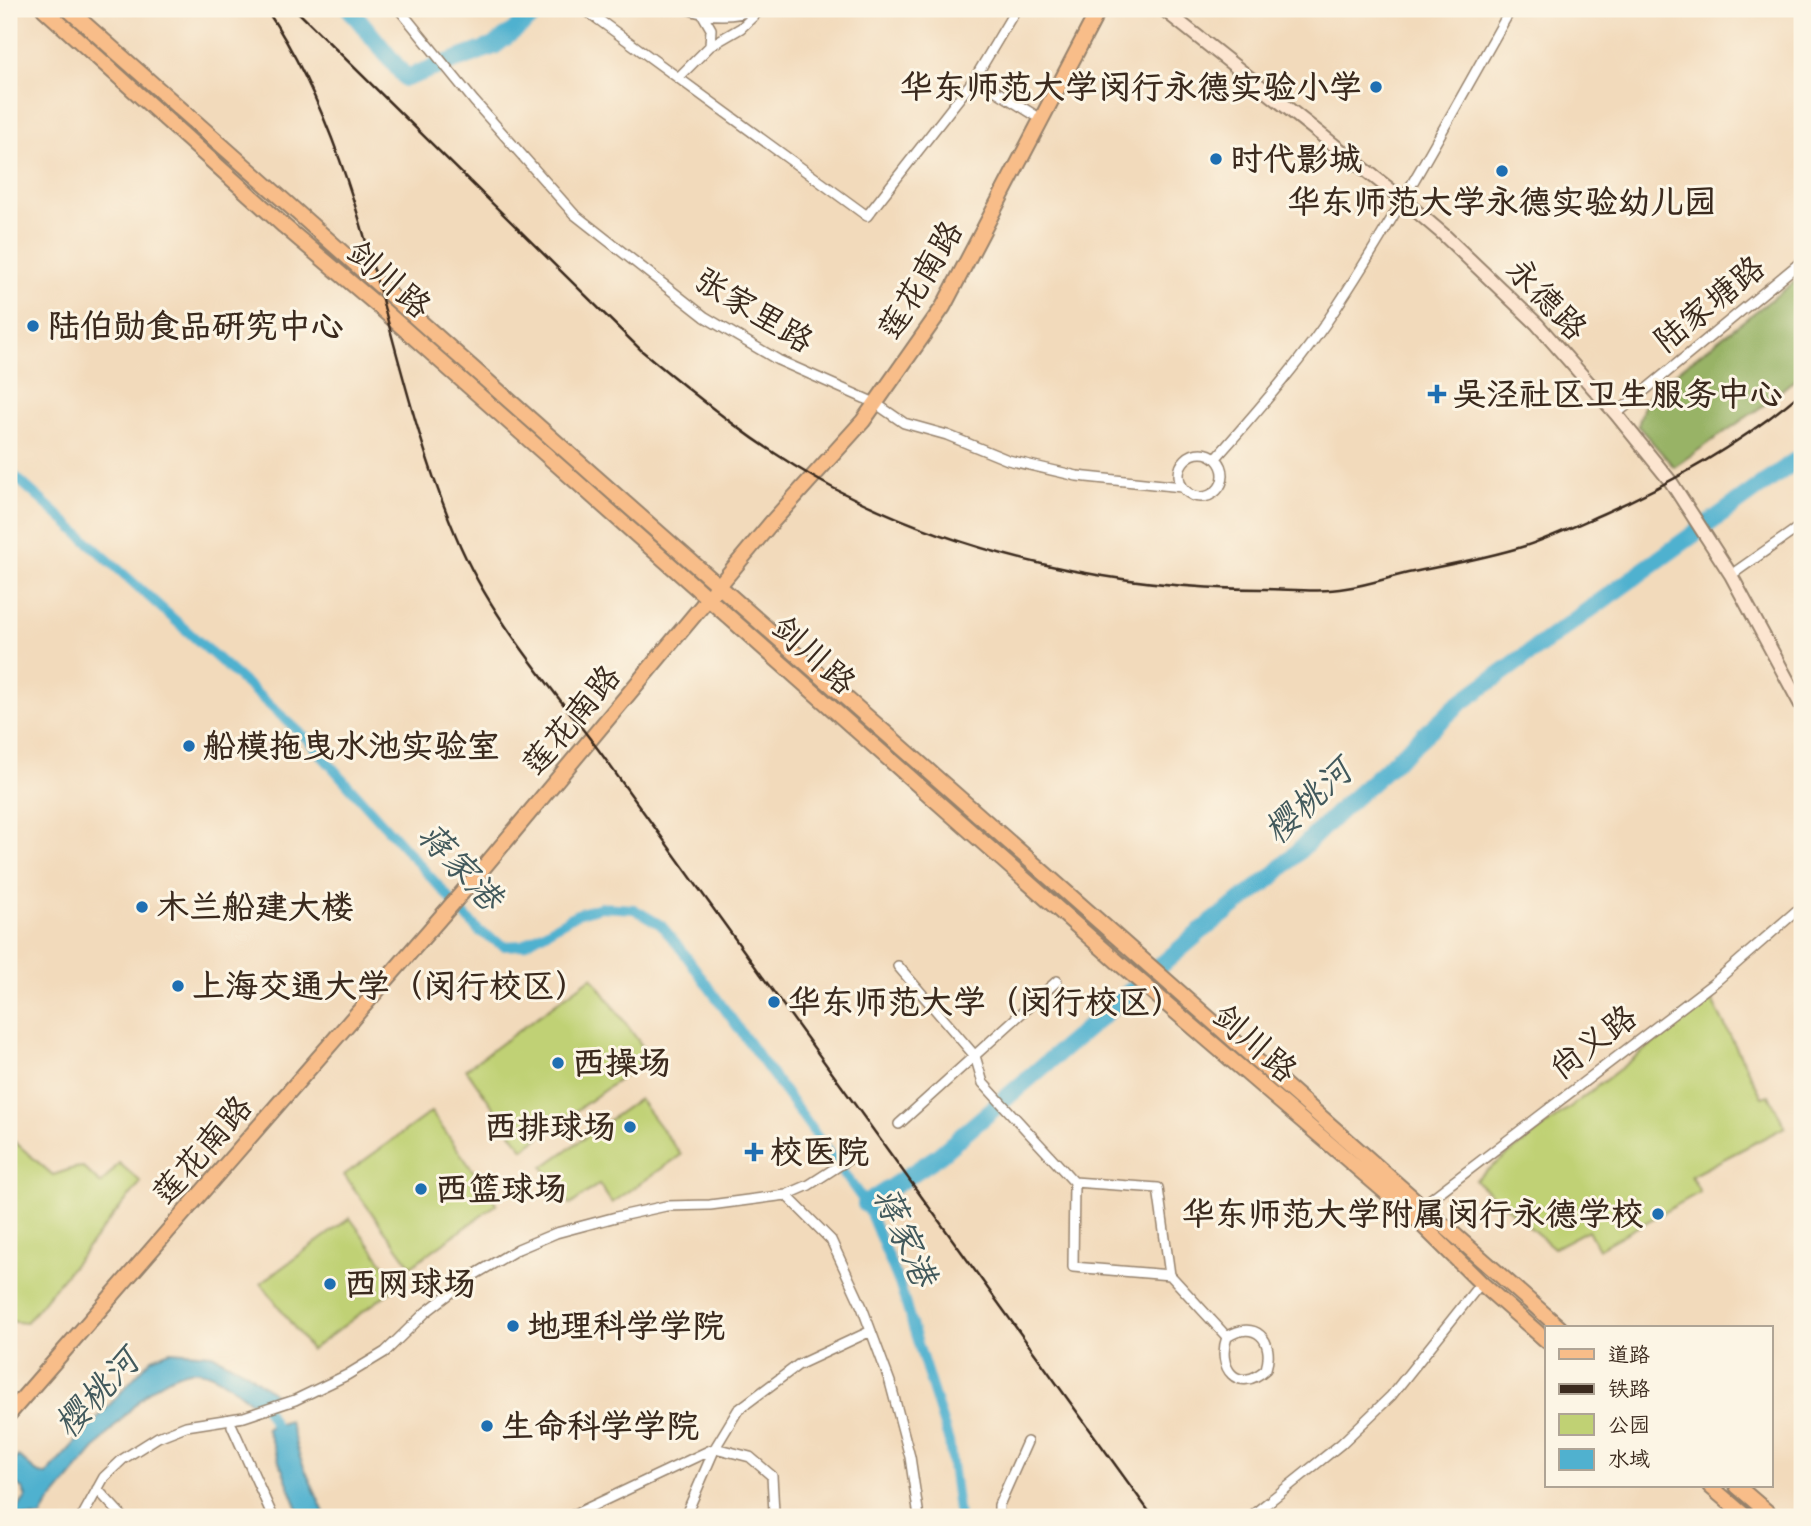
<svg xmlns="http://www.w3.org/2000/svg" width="1811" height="1526" font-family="Caveat,'LXGW WenKai TC',sans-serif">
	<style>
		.green { fill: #c0d174; stroke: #7e7e49; stroke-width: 2 }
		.forest { fill: #98b366; stroke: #6a6e42; stroke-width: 2 }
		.water { fill: #50b1cf; stroke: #466e76; stroke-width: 2 }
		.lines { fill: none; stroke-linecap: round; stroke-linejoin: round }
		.canal { stroke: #50b1cf; stroke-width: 10 }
		.river { stroke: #50b1cf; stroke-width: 18 }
		.street-casing { stroke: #96826c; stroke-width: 12 }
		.secondary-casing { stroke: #96826c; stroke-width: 16 }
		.primary-casing { stroke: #96826c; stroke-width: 18 }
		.street { stroke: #fff; stroke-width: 9 }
		.secondary { stroke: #fce5d0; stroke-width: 12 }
		.primary { stroke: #f8bd89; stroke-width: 14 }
		.rail { stroke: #3b2a1e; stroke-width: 2.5 }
		.poi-dot { fill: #1f6fb2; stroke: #fcf5e5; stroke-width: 2.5 }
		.labels { text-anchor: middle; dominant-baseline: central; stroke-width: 6; stroke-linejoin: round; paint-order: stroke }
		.poi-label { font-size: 33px; font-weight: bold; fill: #3b2a1e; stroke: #fcf5e5; text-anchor: start }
		.street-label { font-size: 33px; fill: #3b2a1e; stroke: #fcf5e5 }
		.water-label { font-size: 35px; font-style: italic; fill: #42595c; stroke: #fcf5e5 }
	</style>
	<rect width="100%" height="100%" fill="#fcf5e5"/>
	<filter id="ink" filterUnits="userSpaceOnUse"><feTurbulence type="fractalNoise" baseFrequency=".0143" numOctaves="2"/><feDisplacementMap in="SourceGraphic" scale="14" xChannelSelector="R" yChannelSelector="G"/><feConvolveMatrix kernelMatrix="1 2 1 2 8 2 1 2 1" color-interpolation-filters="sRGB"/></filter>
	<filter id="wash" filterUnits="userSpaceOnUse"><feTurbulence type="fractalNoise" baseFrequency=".00686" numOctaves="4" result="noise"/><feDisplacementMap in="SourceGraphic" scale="28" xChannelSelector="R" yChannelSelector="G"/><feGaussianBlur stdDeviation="1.57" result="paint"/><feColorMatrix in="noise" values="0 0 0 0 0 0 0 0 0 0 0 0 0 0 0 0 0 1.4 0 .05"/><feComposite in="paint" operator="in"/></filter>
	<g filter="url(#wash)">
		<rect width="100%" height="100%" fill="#f2dabb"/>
		<!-- green -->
		<path class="green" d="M 592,977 L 650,1057 L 523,1149 L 466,1069 Z
			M 1711,999 L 1762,1097 L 1769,1095 L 1785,1127 L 1691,1176 L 1700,1192 L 1598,1249 L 1588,1230 L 1554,1248 L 1475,1180 Z
			M 639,1099 L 681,1155 L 612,1203 L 599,1184 L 570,1205 L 543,1167 Z
			M 431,1112 L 497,1204 L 411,1266 L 344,1175 Z
			M 9,1137 L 53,1175 L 74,1168 L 83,1167 L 101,1184 L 119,1163 L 141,1182 L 26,1323 L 9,1321 Z
			M 350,1218 L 399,1285 L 311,1350 L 261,1283 Z"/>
		<!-- forest -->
		<path class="forest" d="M 1802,276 L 1802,373 L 1764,405 L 1674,467 L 1638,426 L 1645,402 L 1653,390 Z"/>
		<!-- water -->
		<path class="water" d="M 170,1351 L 212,1354 L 246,1372 L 276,1395 L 251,1402 C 233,1389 214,1369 190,1371 C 176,1373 157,1384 147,1393 C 111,1427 79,1468 47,1506 L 41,1517 L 12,1517 L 26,1497 L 23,1490 L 9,1478 L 9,1467 L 18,1456 L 39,1474 L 46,1475 L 152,1358 Z
			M 289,1421 L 300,1458 L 326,1517 L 301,1517 L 266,1428 Z"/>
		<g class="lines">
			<!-- canal -->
			<path class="canal" d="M 9,471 L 305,737 L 479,931 L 504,946 L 523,945 L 577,914 L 601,907 L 634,909 L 661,925 L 681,949 L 866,1204 L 899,1283 L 949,1442 L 959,1517
				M 256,1390 L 281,1437"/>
			<!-- river -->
			<path class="river" d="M 350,9 L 406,78 L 494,46 L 542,9
				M 866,1204 L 937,1157 L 1201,931 L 1272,877 L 1346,805 L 1460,703 L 1802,456"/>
		</g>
	</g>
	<g filter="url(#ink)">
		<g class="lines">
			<defs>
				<path id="street" d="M 399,9 L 474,101 L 574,214 L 705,317 L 778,360 L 875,403 L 904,423 L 947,435 L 1008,460 L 1077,476 L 1182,487
					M 584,9 L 867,216 L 975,78
					M 687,9 C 710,17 734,17 757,9
					M 1016,9 L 975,78 L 1041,119
					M 703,15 L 711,29 L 710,46
					M 679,77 L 710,46 L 741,28 L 761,9
					M 1616,414 L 1802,261
					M1179 475a22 22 0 1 1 44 0a22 22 0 1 1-44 0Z
					M 1216,458 C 1258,410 1301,362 1336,308 C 1399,212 1454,109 1511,9
					M 1731,575 L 1802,525
					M 898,966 L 975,1056 L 983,1083 L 1074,1182 L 1073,1267 L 1170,1275
					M 899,1124 L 1057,981
					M 1074,1182 L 1158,1188 L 1170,1275 L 1227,1337 C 1216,1368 1238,1395 1266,1369 C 1275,1340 1255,1319 1227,1337
					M 786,1195 L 831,1240 L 862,1307 L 890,1382 L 910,1457 L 919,1517
					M 1419,1208 L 1715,982 L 1802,906
					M 232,1426 L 273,1517
					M 97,1489 L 123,1517
					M 82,1517 L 104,1477 L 123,1459 L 158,1437 L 186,1426 L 244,1417 L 295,1400 L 347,1375 L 385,1352 L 426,1312 L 474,1275 L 518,1249 L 556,1233 L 616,1217 L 666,1206 L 710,1205 L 786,1195 L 809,1185 L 857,1154
					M 569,1517 L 715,1448 L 750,1457 L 772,1476 L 774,1512 L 773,1517
					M 685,1517 L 715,1448 L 738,1410 L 798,1365 L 871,1331
					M 999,1517 L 999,1505 L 1027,1442
					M 1250,1517 L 1341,1444 L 1391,1396 L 1481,1283"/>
				<path id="secondary" d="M 1163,9 L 1402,199 L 1443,234 L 1537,324 L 1616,414 L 1671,482 L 1731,575 L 1802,707"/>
				<path id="primary" d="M 44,9 L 284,226 L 383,310 L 1120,964 L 1411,1214 L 1481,1283 L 1547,1341
					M 68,9 L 592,474 L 1560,1328
					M 9,1414 L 474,879 L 772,522 L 863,421 L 943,307 L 1099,9
					M 1710,1486 L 1746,1517
					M 1737,1486 L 1773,1517"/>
			</defs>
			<!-- street casing -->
			<use href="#street" class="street-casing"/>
			<!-- secondary casing -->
			<use href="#secondary" class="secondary-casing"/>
			<!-- primary casing -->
			<use href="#primary" class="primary-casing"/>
			<!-- street -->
			<use href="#street" class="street"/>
			<!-- secondary -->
			<use href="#secondary" class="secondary"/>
			<!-- primary -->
			<use href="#primary" class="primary"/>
			<!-- rail -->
			<path class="rail" d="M 266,9 C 370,162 384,367 456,536 C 490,618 551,686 603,756 L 1153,1517
				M 295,9 L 642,351 C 702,401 763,451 833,488 C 964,556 1116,589 1263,589 C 1290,589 1319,593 1346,588 C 1367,585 1387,578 1408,573 C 1447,565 1487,558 1525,546 C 1552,537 1577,525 1602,514 C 1674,482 1742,443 1802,392"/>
		</g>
	</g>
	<!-- markers -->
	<g class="poi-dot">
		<circle cx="1376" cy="87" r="7"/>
		<circle cx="1216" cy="159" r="7"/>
		<circle cx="1502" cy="171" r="7"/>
		<circle cx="33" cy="326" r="7"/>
		<path d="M1433.5 383.5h7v7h7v7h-7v7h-7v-7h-7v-7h7z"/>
		<circle cx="189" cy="746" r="7"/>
		<circle cx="142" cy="907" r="7"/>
		<circle cx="178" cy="986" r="7"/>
		<circle cx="774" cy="1002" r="7"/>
		<circle cx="558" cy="1063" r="7"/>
		<circle cx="630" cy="1127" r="7"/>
		<path d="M750.5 1141.5h7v7h7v7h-7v7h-7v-7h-7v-7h7z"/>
		<circle cx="421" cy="1189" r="7"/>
		<circle cx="1658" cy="1214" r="7"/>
		<circle cx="330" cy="1284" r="7"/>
		<circle cx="513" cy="1326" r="7"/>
		<circle cx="487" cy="1426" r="7"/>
	</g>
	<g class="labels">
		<!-- poi labels -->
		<g class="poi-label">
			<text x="1362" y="87" text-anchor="end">华东师范大学闵行永德实验小学</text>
			<text x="1230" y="159">时代影城</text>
			<text x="1502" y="202" text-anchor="middle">华东师范大学永德实验幼儿园</text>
			<text x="47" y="326">陆伯勋食品研究中心</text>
			<text x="1453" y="394">吴泾社区卫生服务中心</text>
			<text x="203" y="746">船模拖曳水池实验室</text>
			<text x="156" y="907">木兰船建大楼</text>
			<text x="192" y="986">上海交通大学（闵行校区）</text>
			<text x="788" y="1002">华东师范大学（闵行校区）</text>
			<text x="572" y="1063">西操场</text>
			<text x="616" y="1127" text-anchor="end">西排球场</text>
			<text x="770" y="1152">校医院</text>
			<text x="435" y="1189">西篮球场</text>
			<text x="1644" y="1214" text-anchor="end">华东师范大学附属闵行永德学校</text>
			<text x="344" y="1284">西网球场</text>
			<text x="527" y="1326">地理科学学院</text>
			<text x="501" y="1426">生命科学学院</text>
		</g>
		<!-- street labels -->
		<g class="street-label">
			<text transform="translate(389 279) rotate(41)">剑川路</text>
			<text transform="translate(920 280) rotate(-59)">莲花南路</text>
			<text transform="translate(1547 299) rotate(46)">永德路</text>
			<text transform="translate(1709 304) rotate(-39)">陆家塘路</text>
			<text transform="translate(754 310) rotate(31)">张家里路</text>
			<text transform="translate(814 655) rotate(42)">剑川路</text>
			<text transform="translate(571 720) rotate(-50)">莲花南路</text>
			<text transform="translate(1593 1042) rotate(-37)">尚义路</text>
			<text transform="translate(1255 1043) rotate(41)">剑川路</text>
			<text transform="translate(202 1150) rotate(-49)">莲花南路</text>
		</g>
		<!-- water labels -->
		<g class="water-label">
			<text transform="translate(1308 801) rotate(-43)">樱桃河</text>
			<text transform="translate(460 866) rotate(47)">蒋家港</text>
			<text transform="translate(905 1236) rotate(66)">蒋家港</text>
			<text transform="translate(97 1393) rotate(-47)">樱桃河</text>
		</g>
	</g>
	<!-- margin -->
	<rect width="1811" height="1526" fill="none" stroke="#fcf5e5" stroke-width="35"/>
	<!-- legend -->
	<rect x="1545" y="1326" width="228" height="161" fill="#fcf5e5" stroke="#afa495" stroke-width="2"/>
	<rect x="1559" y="1349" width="35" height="10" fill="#f8bd89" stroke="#afa495" stroke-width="2"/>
	<text x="1608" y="1362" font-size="21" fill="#3b2a1e">道路</text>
	<rect x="1559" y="1384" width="35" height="10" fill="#3b2a1e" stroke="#afa495" stroke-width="2"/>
	<text x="1608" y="1396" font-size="21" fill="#3b2a1e">铁路</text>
	<rect x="1559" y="1414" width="35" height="21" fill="#c0d174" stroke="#afa495" stroke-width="2"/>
	<text x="1608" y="1432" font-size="21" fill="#3b2a1e">公园</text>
	<rect x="1559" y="1449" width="35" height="21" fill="#50b1cf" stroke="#afa495" stroke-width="2"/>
	<text x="1608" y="1466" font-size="21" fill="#3b2a1e">水域</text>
</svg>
